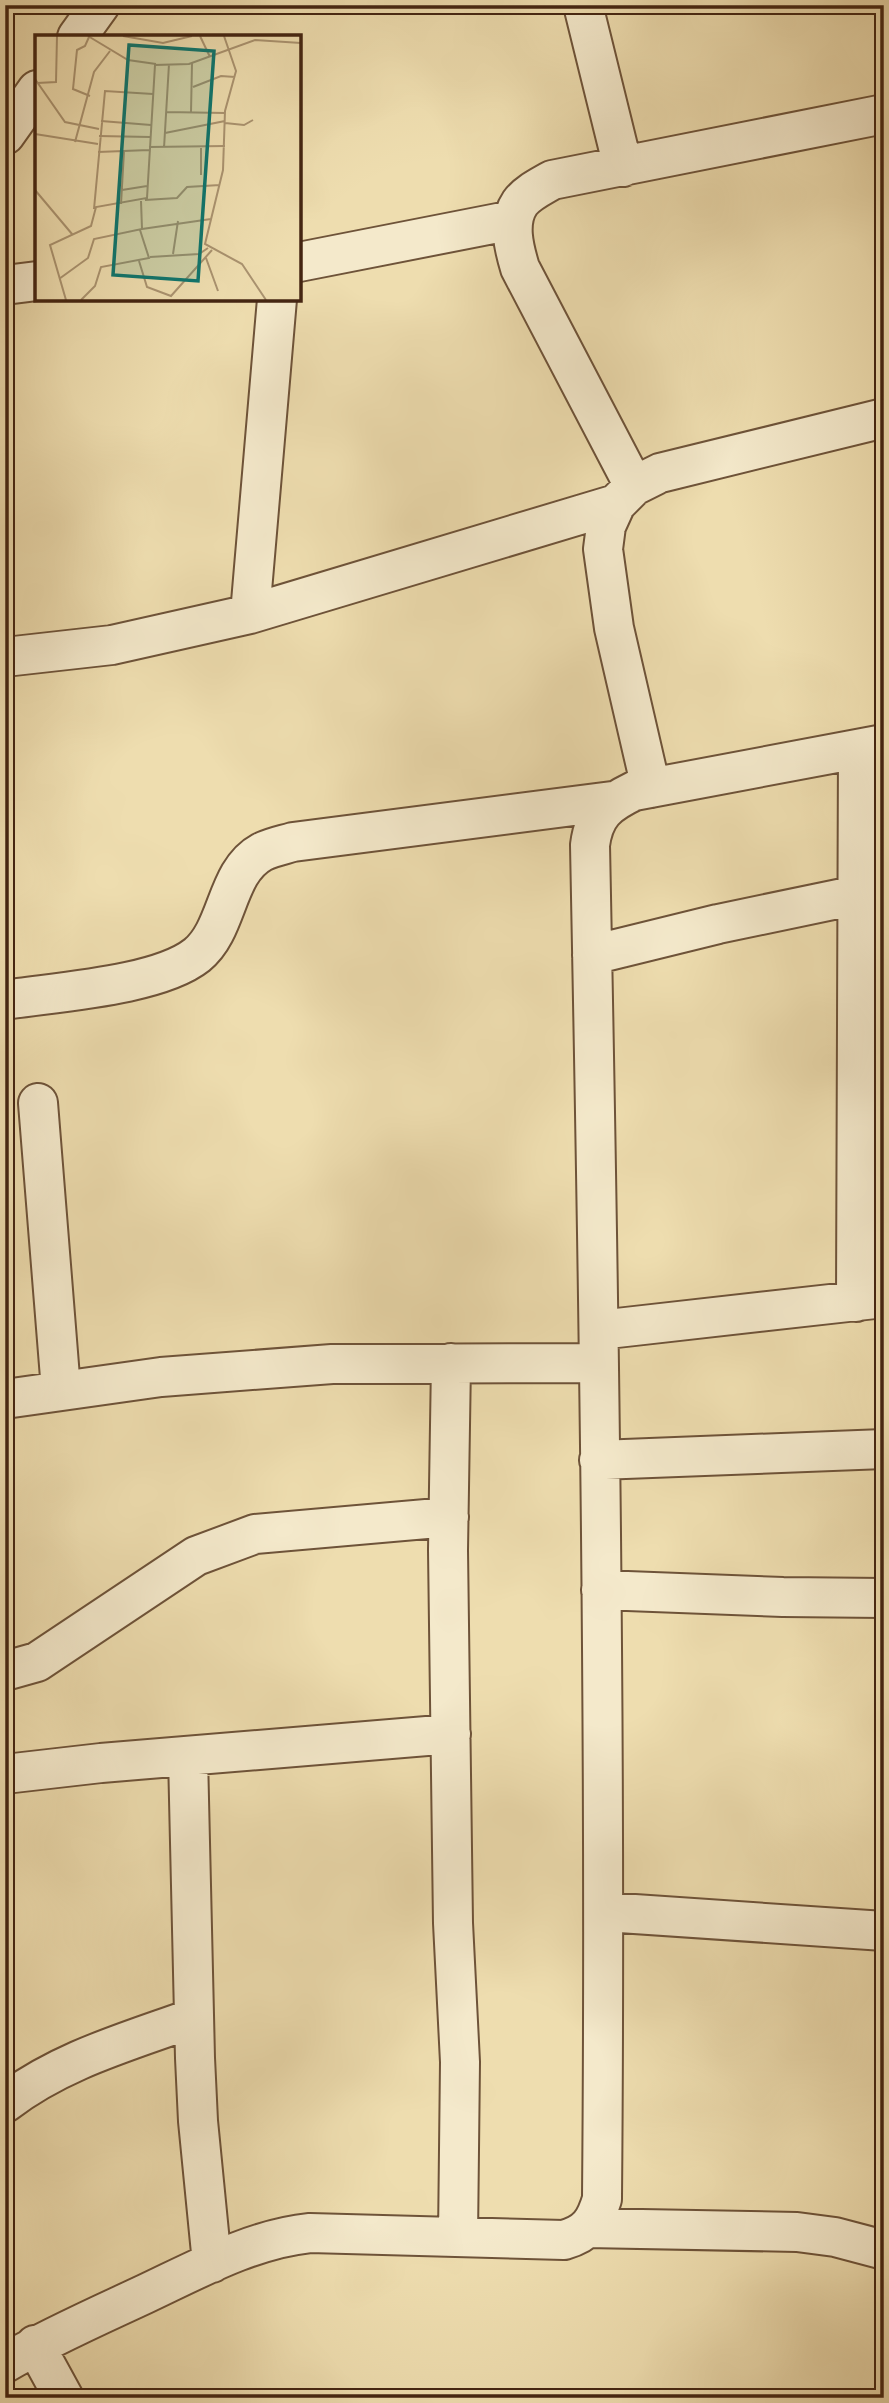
<svg xmlns="http://www.w3.org/2000/svg" width="889" height="2403" font-family="'Gentium Book Plus',serif">
	<style>
		.lines { fill: none; stroke-linecap: round; stroke-linejoin: round }
		.minor-casing { stroke: #6e5339; stroke-width: 42 }
		.minor { stroke: #f4e9cb; stroke-width: 38 }
		.inset-road { fill: none; stroke: #aa9370; stroke-width: 2 }
		.view { fill: #0f766e; fill-opacity: 0.15; stroke: #0f766e; stroke-width: 3.5 }
		.inset-edge { fill: none; stroke: #442512; stroke-width: 3.5 }
	</style>
	<rect width="100%" height="100%" fill="#eeddaf"/>
	<filter id="stains"><feTurbulence type="fractalNoise" baseFrequency=".00286" numOctaves="4"/><feColorMatrix values="0 0 0 0 .2 0 0 0 0 .09 0 0 0 0 .02 0 0 0 .5 -.17"/></filter>
	<radialGradient id="worn" r=".72"><stop offset=".6" stop-color="#630" stop-opacity="0"/><stop offset="1" stop-color="#630" stop-opacity=".3"/></radialGradient>
	<g class="lines">
		<defs>
			<path id="minor" d="M 583,5 L 623,167
				M 77,37 L 100,5
				M 5,135 L 37,90
				M 299,262 L 513,220
				M 5,285 L 37,281
				M 634,486 L 520,268 C 514,248 507,222 520,203 C 527,193 542,186 552,180 L 884,114
				M 250,614 L 277,299
				M 5,657 L 112,645 L 250,614 L 616,504
				M 651,788 L 614,628 L 603,549 L 606,526 L 616,504 L 634,486 L 660,473 L 884,418
				M 592,955 L 718,924 L 857,895
				M 5,1000 C 56,992 158,986 197,955 C 229,929 225,872 262,852 C 272,847 283,845 293,842 L 612,801
				M 38,1103 L 61,1390
				M 856,1302 L 858,749
				M 599,1330 L 884,1298
				M 451,1363 L 448,1550 L 453,1923 L 460,2062 L 458,2237
				M 5,1399 L 161,1377 L 332,1364 L 599,1363
				M 599,1460 L 884,1449
				M 601,1590 L 783,1597 L 884,1598
				M 5,1671 L 37,1662 L 196,1556 L 255,1534 L 449,1517
				M 188,1756 L 195,2058 L 198,2121 L 212,2263
				M 5,1774 L 101,1763 L 451,1734
				M 605,1912 L 884,1931
				M 5,2103 C 61,2060 127,2042 193,2018
				M 587,2228 L 797,2232 L 835,2237 L 884,2250
				M 35,2345 L 64,2398
				M 5,2363 C 50,2337 98,2316 145,2294 C 198,2269 252,2239 310,2233 L 564,2240 C 588,2233 595,2222 602,2199 C 606,1747 599,1296 590,845 C 594,814 607,804 634,791 L 884,744"/>
		</defs>
		<!-- minor casing -->
		<use href="#minor" class="minor-casing"/>
		<!-- minor -->
		<use href="#minor" class="minor"/>
	</g>
	<!-- overview -->
	<g transform="translate(35 35)">
		<rect width="266" height="266" fill="#eeddaf"/>
		<path class="inset-road" d="M 53,1 L 93,25 L 121,29M 88,1 L 128,8 L 157,1M 165,1 L 175,22M 189,1 L 201,36 L 190,76 L 188,135 L 170,209 L 207,229 L 231,265M 54,2 L 50,11 L 42,15 L 38,54 L 55,61M 0,44 L 30,87 L 64,94M 2,48 L 21,47 L 22,1M 158,52 L 186,41 L 200,42M 131,77 L 190,78M 156,77 L 157,28M 66,86 L 116,90M 190,88 L 209,90 L 218,85M 130,98 L 190,86M 0,99 L 63,109M 64,101 L 115,102M 40,107 L 59,37 L 75,16M 114,112 L 190,111M 129,113 L 134,29M 166,113 L 166,140M 63,117 L 114,115M 0,155 L 37,199M 87,155 L 112,151M 110,165 L 142,163 L 152,152 L 185,150M 86,169 L 89,116M 59,174 L 70,56 L 118,59M 107,194 L 176,184M 138,219 L 143,186M 115,222 L 164,219 L 173,213M 171,223 L 183,256M 104,226 L 112,252 L 136,261 L 177,215M 24,244 L 53,223 L 59,204 L 107,194 L 106,166M 31,265 L 15,210 L 56,191 L 61,172 L 112,163 L 120,30 L 154,29 L 220,5 L 266,8M 46,265 L 60,251 L 66,232 L 114,223 L 105,195"/>
		<path class="view" d="M 94,10 L 179,16 L 163,246 L 78,240 Z"/>
		<rect width="266" height="266" class="inset-edge"/>
	</g>
	<!-- margin -->
	<rect width="889" height="2403" fill="none" stroke="#eeddaf" stroke-width="28"/>
	<rect x="7" y="7" width="875" height="2389" fill="none" stroke="#442512" stroke-width="3.5"/>
	<rect x="14" y="14" width="861" height="2375" fill="none" stroke="#442512" stroke-width="2"/>
	<rect width="100%" height="100%" filter="url(#stains)"/>
	<rect width="100%" height="100%" fill="url(#worn)"/>
</svg>
